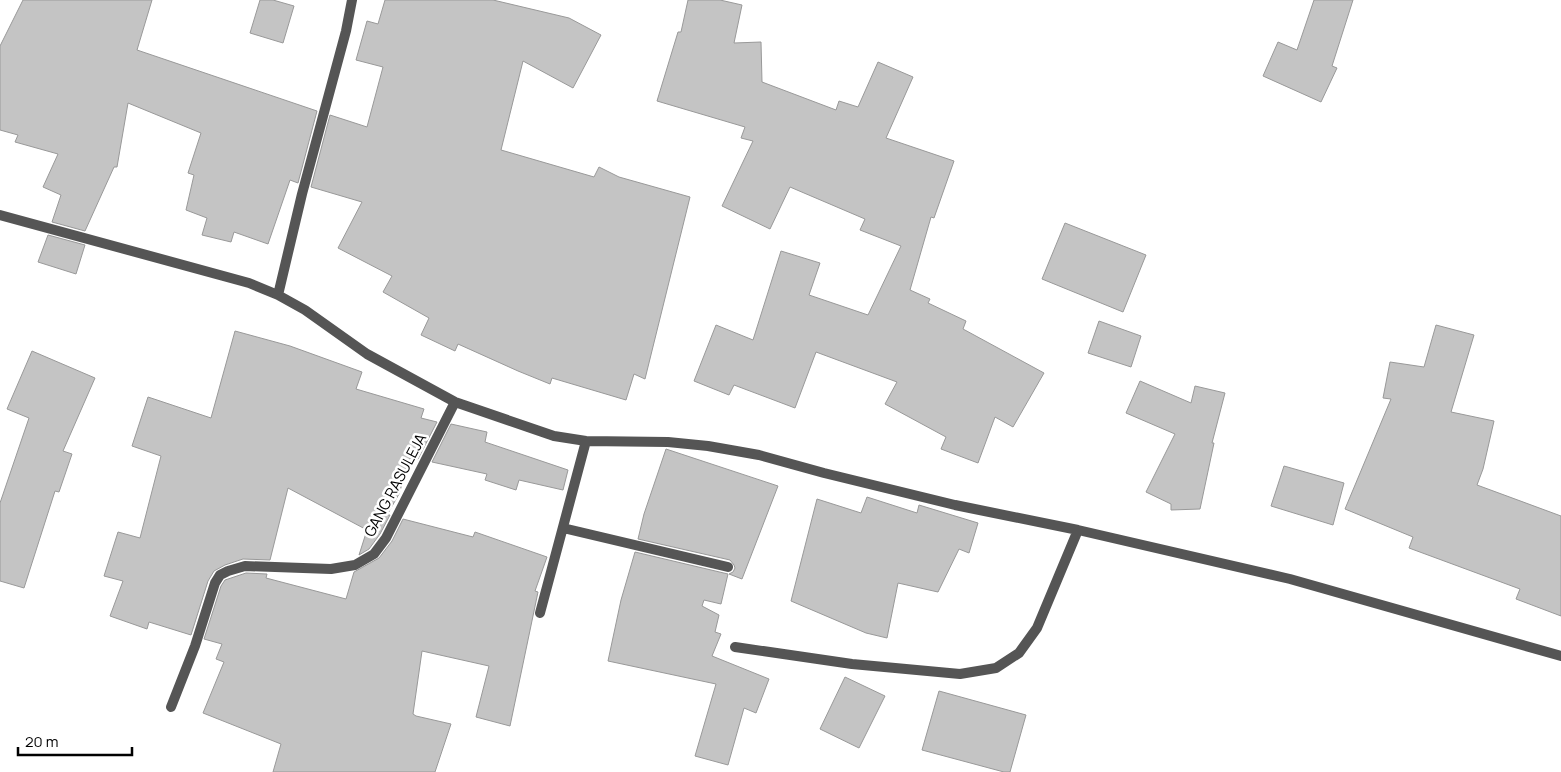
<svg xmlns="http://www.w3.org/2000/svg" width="1561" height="772" font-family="Manrope,sans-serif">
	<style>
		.building { fill: #c4c4c4; stroke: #999 }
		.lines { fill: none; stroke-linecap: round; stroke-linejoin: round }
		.minor { stroke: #555; stroke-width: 10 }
		.labels { text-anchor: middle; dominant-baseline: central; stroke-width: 5; stroke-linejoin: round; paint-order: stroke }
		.street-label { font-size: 15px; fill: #000; stroke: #fff }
	</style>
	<rect width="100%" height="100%" fill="#fff"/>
	<!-- building -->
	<path class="building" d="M 23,0 L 152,0 L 137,50 L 317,111 L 298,183 L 290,180 L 268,244 L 234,232 L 231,242 L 202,235 L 207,218 L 186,210 L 194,175 L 188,173 L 201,133 L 128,103 L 117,167 L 114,167 L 85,231 L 52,222 L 61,195 L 43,187 L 58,154 L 15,142 L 18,135 L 0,130 L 0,46 Z
		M 260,0 L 273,0 L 294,6 L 283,43 L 250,33 Z
		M 385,0 L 493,0 L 569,18 L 601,35 L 573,88 L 523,61 L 501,150 L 594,177 L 599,167 L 619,177 L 690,197 L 645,379 L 634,374 L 626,400 L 552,378 L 550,384 L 518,371 L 458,344 L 455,351 L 421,335 L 429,318 L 383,292 L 392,276 L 338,248 L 362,202 L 311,187 L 330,115 L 367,127 L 383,67 L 356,60 L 367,21 L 378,24 Z
		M 688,0 L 720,0 L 742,5 L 734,43 L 761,42 L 762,82 L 836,110 L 839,101 L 858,107 L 878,62 L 913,77 L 886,138 L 954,161 L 934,218 L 931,217 L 910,290 L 930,299 L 928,303 L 966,321 L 963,329 L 1044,373 L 1013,427 L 995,417 L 978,463 L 941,449 L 946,437 L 885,404 L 897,382 L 816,352 L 795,408 L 734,385 L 729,395 L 694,381 L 716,325 L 753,340 L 781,251 L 820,263 L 809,295 L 868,315 L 901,246 L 860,230 L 865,219 L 790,187 L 770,229 L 722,206 L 753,141 L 741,138 L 745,127 L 657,101 L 678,32 L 681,32 Z
		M 1314,0 L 1353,0 L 1332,66 L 1337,68 L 1321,102 L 1263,76 L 1278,42 L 1297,50 Z
		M 1065,223 L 1146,255 L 1123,312 L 1042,279 Z
		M 48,235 L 85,245 L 76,274 L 38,262 Z
		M 1099,321 L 1141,336 L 1131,367 L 1088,353 Z
		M 1436,325 L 1474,335 L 1451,412 L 1494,421 L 1483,469 L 1477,485 L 1561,516 L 1561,616 L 1516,599 L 1520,589 L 1409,548 L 1413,537 L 1345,509 L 1391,399 L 1383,398 L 1390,362 L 1424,367 Z
		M 235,331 L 290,346 L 362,372 L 356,389 L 424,409 L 421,418 L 437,422 L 418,459 L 410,458 L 399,494 L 387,515 L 390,515 L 380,534 L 369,549 L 359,555 L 367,530 L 288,488 L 270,560 L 243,559 L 225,565 L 214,571 L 208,581 L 191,635 L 149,622 L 147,629 L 110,616 L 123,581 L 104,576 L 118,532 L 140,538 L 161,456 L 132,446 L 148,397 L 211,418 Z
		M 32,351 L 95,378 L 63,451 L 72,454 L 59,492 L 55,491 L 24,588 L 0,581 L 0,503 L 29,418 L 7,409 Z
		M 1140,381 L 1191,403 L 1195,386 L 1225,393 L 1212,443 L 1214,443 L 1200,509 L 1171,510 L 1171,504 L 1146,492 L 1175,434 L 1126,413 Z
		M 451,424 L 487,432 L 485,442 L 568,470 L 563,490 L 519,480 L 516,490 L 485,480 L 487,474 L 432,462 Z
		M 666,449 L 778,486 L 742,579 L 729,574 L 733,572 L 735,568 L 734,565 L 730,560 L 638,539 L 644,514 Z
		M 1284,466 L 1344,483 L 1333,525 L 1271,506 Z
		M 867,497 L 917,513 L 919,505 L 978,523 L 969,553 L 959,549 L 938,592 L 898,583 L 887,638 L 866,633 L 791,601 L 817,499 L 861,513 Z
		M 403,519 L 473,537 L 475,532 L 547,557 L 535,591 L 538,592 L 510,726 L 476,717 L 489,666 L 422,651 L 413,714 L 416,716 L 451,724 L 435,772 L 273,772 L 281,744 L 203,713 L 224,662 L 216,659 L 222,644 L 204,639 L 221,586 L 225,580 L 246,573 L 267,574 L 266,578 L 346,599 L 354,572 L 379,558 L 392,541 Z
		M 635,552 L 728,574 L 721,604 L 704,600 L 702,606 L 719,615 L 715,632 L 721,634 L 712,656 L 769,679 L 756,713 L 744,708 L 728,765 L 695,756 L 716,684 L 608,661 L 621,600 Z
		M 845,677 L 885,696 L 859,748 L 820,729 Z
		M 939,691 L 1026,715 L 1010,772 L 1004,772 L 922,750 Z"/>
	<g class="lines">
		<!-- minor -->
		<path class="minor" d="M 0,215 L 249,283 L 278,295 L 305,310 L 367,354 L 455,402 L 554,436 L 586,441 L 668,442 L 708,446 L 759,455 L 824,473 L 955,505 L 1078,530 L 1290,579 L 1561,656
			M 278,295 L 302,194 L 346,31 L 352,0
			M 563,528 L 728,567
			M 540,613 L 586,441
			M 735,647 L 852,664 L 960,674 L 996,668 L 1019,653 L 1037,628 L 1078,530
			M 171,707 L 195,646 L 215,583 L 220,575 L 228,571 L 245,566 L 331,569 L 355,565 L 374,554 L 386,538 L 455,402"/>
	</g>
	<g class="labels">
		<!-- street labels -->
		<g class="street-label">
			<text transform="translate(395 485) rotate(-62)">GANG RASULEJA</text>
		</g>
	</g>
	<!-- scale -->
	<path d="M18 747v8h114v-8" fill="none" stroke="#000000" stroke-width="2.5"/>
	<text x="25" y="747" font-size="15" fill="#000000" stroke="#ffffff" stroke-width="4" paint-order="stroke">20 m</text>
</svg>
